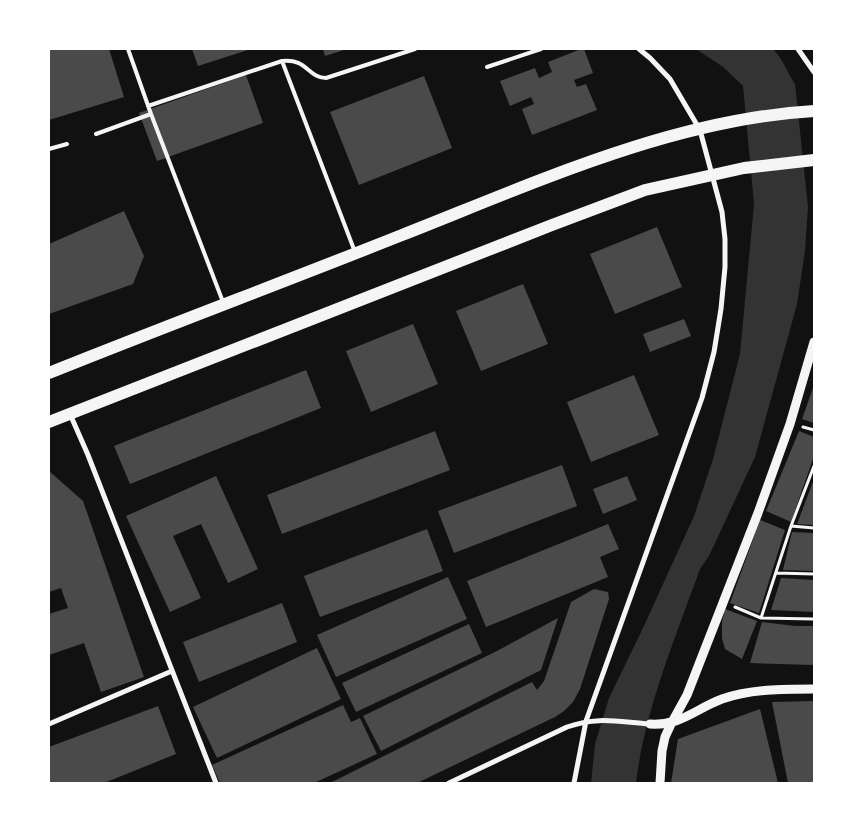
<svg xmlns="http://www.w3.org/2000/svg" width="863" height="832" font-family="'Fira Sans Condensed',sans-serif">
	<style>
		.water { fill: #333 }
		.building { fill: #4a4a4a }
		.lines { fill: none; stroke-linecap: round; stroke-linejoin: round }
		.path { stroke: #f5f5f5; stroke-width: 3 }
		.service { stroke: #f5f5f5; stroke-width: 4 }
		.minor { stroke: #f5f5f5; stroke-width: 5 }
		.tertiary { stroke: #f5f5f5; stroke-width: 9 }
		.primary { stroke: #f5f5f5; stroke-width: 12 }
	</style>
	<rect width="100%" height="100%" fill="#111"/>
	<!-- water -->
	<path class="water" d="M 696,49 L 773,49 C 783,59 787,72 795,84 L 808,207 L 805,251 L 797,304 L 755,457 L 709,556 L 700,569 C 675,639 645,709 636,783 L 591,783 L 595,744 L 609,698 L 643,628 L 694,516 L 713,459 L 740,354 L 754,204 L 743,86 L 723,67 Z"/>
	<!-- building -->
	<path class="building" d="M 49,49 L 109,49 L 124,97 L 49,120 Z
		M 192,49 L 251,49 L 198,66 Z
		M 323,49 L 347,49 L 325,56 Z
		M 581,49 L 584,49 L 593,73 L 574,80 L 577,87 L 586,84 L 597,110 L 532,135 L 522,109 L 534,104 L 531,97 L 510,106 L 500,81 L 535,68 L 539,78 L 552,72 L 548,62 Z
		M 246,75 L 263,123 L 157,161 L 139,113 Z
		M 424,76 L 452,148 L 359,185 L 330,112 Z
		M 124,211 L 144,256 L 133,284 L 49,314 L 49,244 Z
		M 657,227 L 682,287 L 615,314 L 590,254 Z
		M 523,284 L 548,344 L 481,371 L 456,311 Z
		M 684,319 L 691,336 L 650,352 L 643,334 Z
		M 413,324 L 438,384 L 371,412 L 346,351 Z
		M 306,370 L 321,408 L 130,484 L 114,446 Z
		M 634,375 L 659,435 L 591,462 L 567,402 Z
		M 814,385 L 814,423 L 802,419 Z
		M 435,431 L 450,470 L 282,534 L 267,495 Z
		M 799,431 L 814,437 L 814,456 L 791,522 L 766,511 Z
		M 562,465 L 577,506 L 454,553 L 438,511 Z
		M 49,471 L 83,501 L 144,677 L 101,692 L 84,643 L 49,655 L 49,614 L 68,608 L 61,588 L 49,592 Z
		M 216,476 L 258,569 L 228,583 L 201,524 L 173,536 L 201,598 L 170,612 L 126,516 Z
		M 627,476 L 637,500 L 603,514 L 593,489 Z
		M 814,479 L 814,525 L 797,524 Z
		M 760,520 L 785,530 L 759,613 L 730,603 Z
		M 608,524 L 619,549 L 600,557 L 608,577 L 486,627 L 467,581 Z
		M 427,529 L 443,571 L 320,617 L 304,576 Z
		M 792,532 L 814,533 L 814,571 L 783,570 Z
		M 448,577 L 467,619 L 336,677 L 317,635 Z
		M 781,578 L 814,580 L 814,612 L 771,610 Z
		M 594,589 L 608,592 L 609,599 L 580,689 L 573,702 L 564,711 L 555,717 L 417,783 L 330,783 L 532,682 L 537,690 L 544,681 L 571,602 Z
		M 282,603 L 297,642 L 199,682 L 183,642 Z
		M 725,609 L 757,621 L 742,659 L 725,649 L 722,638 L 722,622 Z
		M 558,618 L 541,670 L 381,751 L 363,716 L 495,652 Z
		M 762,622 L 795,626 L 814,626 L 814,665 L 750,663 Z
		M 469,624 L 482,653 L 356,712 L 342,683 Z
		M 317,648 L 341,699 L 217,758 L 193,707 Z
		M 814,701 L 814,783 L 788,783 L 772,702 Z
		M 343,705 L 351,722 L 360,718 L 377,754 L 314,783 L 220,783 L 212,765 Z
		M 158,706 L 176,754 L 104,783 L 49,783 L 49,747 Z
		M 760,709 L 778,783 L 671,783 L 678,739 Z"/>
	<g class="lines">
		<!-- path -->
		<path class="path" d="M 803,427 L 814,430
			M 791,526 L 814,528
			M 776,573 L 814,574
			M 735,607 L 761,618 L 814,619
			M 761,618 L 791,526 L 814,466"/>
		<!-- service -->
		<path class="service" d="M 128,49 L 151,114 L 223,302
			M 282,61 L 355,252
			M 487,67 L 541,49
			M 148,106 L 282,61 C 307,58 308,78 326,78 L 415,49
			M 96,134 L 151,114
			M 49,149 L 67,144"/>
		<!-- minor -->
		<path class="minor" d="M 798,49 L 814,72
			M 70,414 L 88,455 L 216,783
			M 49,724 L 172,671
			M 449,783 L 567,727 C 598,716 618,722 650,724
			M 574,783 L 586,721 L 702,398 L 714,352 L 721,309 L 725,267 L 725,239 L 722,212 L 700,130 L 670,79 L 650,58 L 639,49"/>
		<!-- tertiary -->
		<path class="tertiary" d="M 650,724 C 681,726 695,709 722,699 C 750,689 784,689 814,689
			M 660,783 L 662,751 L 665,737 L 671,724 L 687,695 L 758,513 L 790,424 L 814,342"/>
		<!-- primary -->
		<path class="primary" d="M 49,373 C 166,326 284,282 402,235 C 532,184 673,119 814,111
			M 49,422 L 552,225 L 645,190 L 744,168 L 814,160"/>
	</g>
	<!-- border -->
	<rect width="863" height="832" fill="none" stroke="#ffffff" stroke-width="100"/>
</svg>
